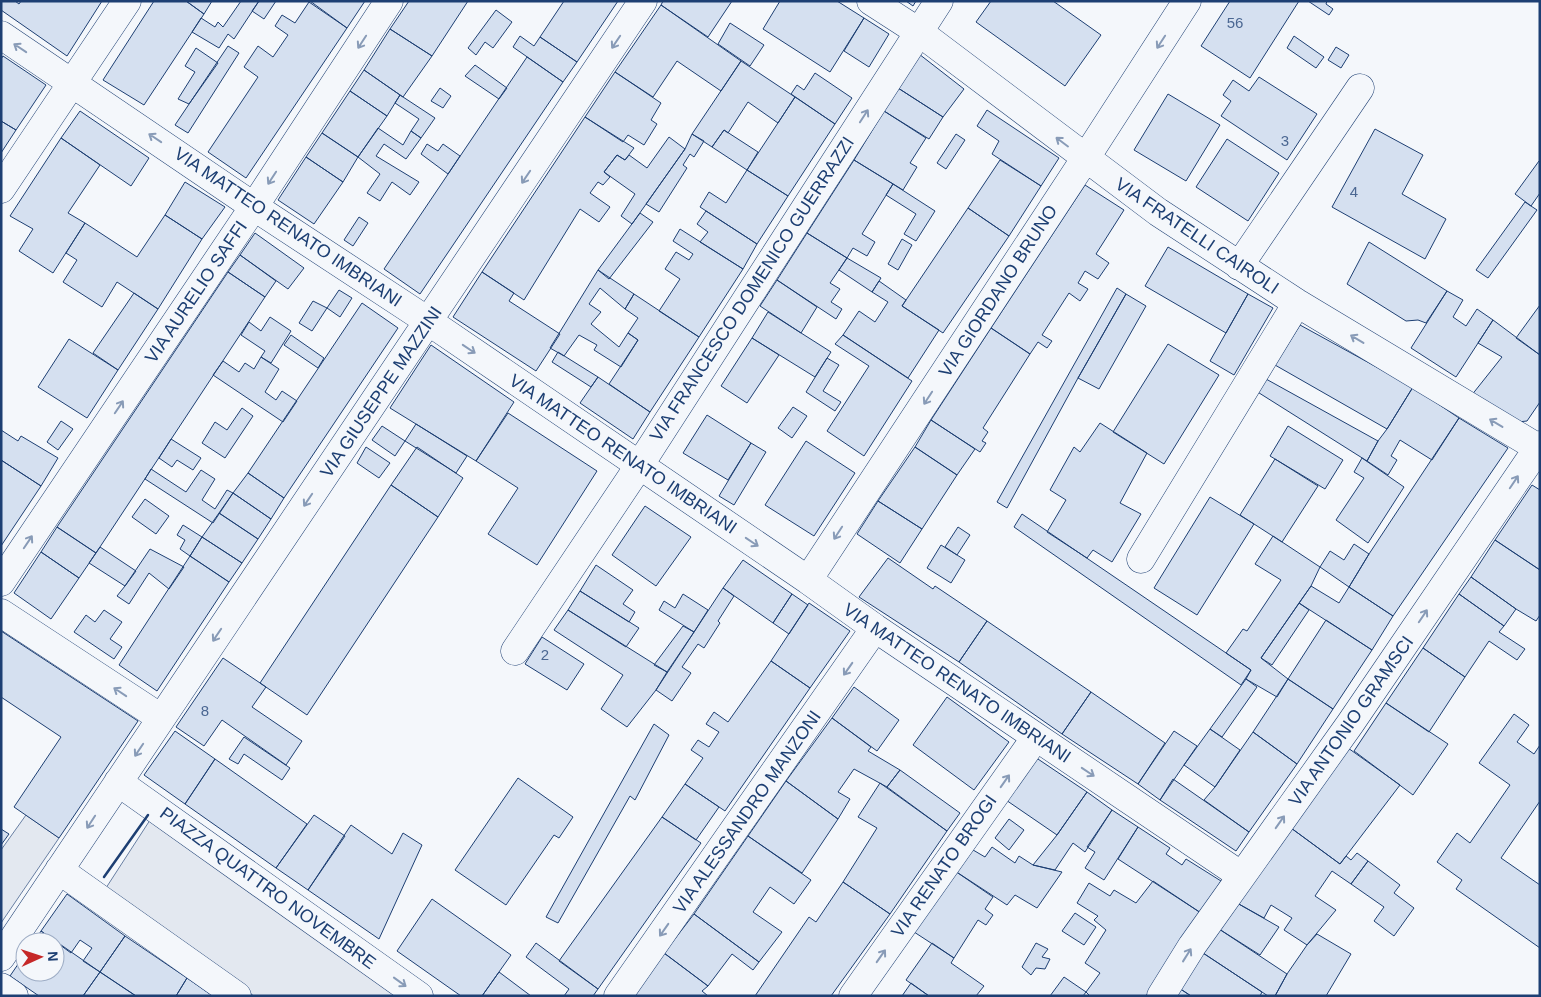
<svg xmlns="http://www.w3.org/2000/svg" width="1541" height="997" font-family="Arial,sans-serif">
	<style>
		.parking { fill: #e3e8f0; stroke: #687fa3 }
		.building { fill: #d5e0f0; stroke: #1d3f73 }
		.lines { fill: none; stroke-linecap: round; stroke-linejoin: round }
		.minor-casing { stroke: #1d3f73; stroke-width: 29 }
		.minor { stroke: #f4f7fb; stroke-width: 28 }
		.wall { stroke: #1d3f73; stroke-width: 2.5 }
		.oneway { stroke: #889bb7 }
		.labels { text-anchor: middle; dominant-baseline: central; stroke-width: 4; stroke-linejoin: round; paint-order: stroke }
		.number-label { font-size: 15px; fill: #4b6792 }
		.street-label { font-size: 18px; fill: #1d3f73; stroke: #f4f7fb }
	</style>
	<rect width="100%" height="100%" fill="#f4f7fb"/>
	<!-- parking -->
	<path class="parking" d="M 26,815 L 59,838 L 1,923 L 1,850 Z
		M 152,817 L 408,996 L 254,996 L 104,891 Z"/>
	<!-- building -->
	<path class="building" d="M 1,1 L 15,1 L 19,4 L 21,1 L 102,1 L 67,56 L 1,10 Z
		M 154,1 L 186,1 L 204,14 L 144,105 L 103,80 Z
		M 186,1 L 212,1 L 204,14 Z
		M 241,1 L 259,1 L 234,39 L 228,34 L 219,48 L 192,32 L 201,18 L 215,27 L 218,22 L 223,27 Z
		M 259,1 L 276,1 L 264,19 L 252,11 Z
		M 310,1 L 365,1 L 347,28 Z
		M 409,1 L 468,1 L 432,56 L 390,29 Z
		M 564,1 L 618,1 L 577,62 L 540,37 Z
		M 663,1 L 732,1 L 708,37 L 661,5 Z
		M 780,1 L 837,1 L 864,18 L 830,72 L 763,29 Z
		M 906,1 L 916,1 L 913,6 Z
		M 991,1 L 1053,1 L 1101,35 L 1065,86 L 976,22 Z
		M 1230,1 L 1299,1 L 1250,78 L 1201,46 Z
		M 1308,1 L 1327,1 L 1326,4 L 1333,9 L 1329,15 Z
		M 309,2 L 347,28 L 246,178 L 208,152 L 258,77 L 244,67 L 258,46 L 273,57 L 288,35 L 275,26 L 282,15 L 295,23 Z
		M 661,5 L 741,61 L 721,91 L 677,61 L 653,97 L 615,72 Z
		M 496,10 L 512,22 L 493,48 L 485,42 L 476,55 L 468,48 Z
		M 864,18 L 889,34 L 869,67 L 844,51 Z
		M 730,23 L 764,45 L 750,66 L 718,44 Z
		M 390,29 L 432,56 L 403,97 L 364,70 Z
		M 520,36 L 534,46 L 540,37 L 577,62 L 563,82 L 513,47 Z
		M 1294,36 L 1324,57 L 1316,68 L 1287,48 Z
		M 228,46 L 239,53 L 188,133 L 175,125 Z
		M 1336,47 L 1349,55 L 1341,68 L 1328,60 Z
		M 196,48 L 218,63 L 189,104 L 178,99 L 195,72 L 185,66 Z
		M 919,54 L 964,89 L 943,117 L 898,88 Z
		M 3,56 L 46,85 L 16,130 L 1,121 L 1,59 Z
		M 527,57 L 563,82 L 420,294 L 384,269 Z
		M 741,61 L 795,97 L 778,123 L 748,102 L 728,133 L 724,130 L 712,147 L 692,134 Z
		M 475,65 L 507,88 L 499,99 L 465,76 Z
		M 364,70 L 400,95 L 387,116 L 350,91 Z
		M 615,72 L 661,103 L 651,120 L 657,124 L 644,145 L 628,135 L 623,142 L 585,117 Z
		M 815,73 L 852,98 L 835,124 L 791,94 L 797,85 L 804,90 Z
		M 1259,77 L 1317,114 L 1287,160 L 1221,116 L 1231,101 L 1223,95 L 1233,80 L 1249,91 Z
		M 440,88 L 451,96 L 443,108 L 431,101 Z
		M 898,88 L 943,117 L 929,139 L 884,111 Z
		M 350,91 L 387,116 L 358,157 L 322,133 Z
		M 1168,94 L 1220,125 L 1186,181 L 1134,150 Z
		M 400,95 L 435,118 L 421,138 L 411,131 L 419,119 L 395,103 Z
		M 795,97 L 835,124 L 788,196 L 747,170 Z
		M 987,110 L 1059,158 L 1041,186 L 992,154 L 999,141 L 977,126 Z
		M 80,111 L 149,158 L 131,186 L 61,138 Z
		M 884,111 L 926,138 L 910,163 L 917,167 L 903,190 L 854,160 Z
		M 585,117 L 634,148 L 625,160 L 617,155 L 604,172 L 610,177 L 603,185 L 598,182 L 590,193 L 610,207 L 599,222 L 580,209 L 524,300 L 482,272 Z
		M 1,121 L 16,130 L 1,153 Z
		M 378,128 L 403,145 L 411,131 L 421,138 L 406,159 L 384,144 L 376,156 L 419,182 L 410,195 L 392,182 L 380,201 L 367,193 L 380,174 L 358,157 Z
		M 1375,129 L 1423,155 L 1402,194 L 1446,219 L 1425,259 L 1332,207 Z
		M 724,130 L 758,152 L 747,170 L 712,147 Z
		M 322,133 L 358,157 L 343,182 L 306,157 Z
		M 692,134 L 704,141 L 694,157 L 690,154 L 683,165 L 687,168 L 659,212 L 646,204 L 685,149 Z
		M 956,134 L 965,140 L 946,169 L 937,163 Z
		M 669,137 L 685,149 L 632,224 L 621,216 L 635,194 L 604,172 L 617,155 L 625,160 L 629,155 L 647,168 Z
		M 61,138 L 100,165 L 68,213 L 85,223 L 53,273 L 19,251 L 33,229 L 10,216 Z
		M 1227,139 L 1279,173 L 1248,221 L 1196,187 Z
		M 427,144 L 438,151 L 443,144 L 460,156 L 448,174 L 421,154 Z
		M 306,157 L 343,182 L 314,224 L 278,200 Z
		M 854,160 L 893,184 L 862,234 L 875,242 L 867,256 L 853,248 L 847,258 L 807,233 Z
		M 1000,160 L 1041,186 L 1009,236 L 968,208 Z
		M 1539,161 L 1540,161 L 1540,193 L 1531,206 L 1515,194 Z
		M 747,170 L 788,196 L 757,244 L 700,207 L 709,192 L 726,203 Z
		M 185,182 L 225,207 L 202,239 L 165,215 Z
		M 893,184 L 935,211 L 916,241 L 904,234 L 916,214 L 886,195 Z
		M 1085,185 L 1124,210 L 1096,254 L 1109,263 L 1098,279 L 1085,271 L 1078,283 L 1088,289 L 1080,301 L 1069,293 L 1042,335 L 1052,341 L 1047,348 L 1038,342 L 1030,354 L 991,328 Z
		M 1525,202 L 1537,210 L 1488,278 L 1476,270 Z
		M 968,208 L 1009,236 L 943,333 L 902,306 Z
		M 706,211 L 757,244 L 743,269 L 700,242 L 708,232 L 697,224 Z
		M 640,213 L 653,222 L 609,279 L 598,270 Z
		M 165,215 L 202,239 L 158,309 L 117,282 L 102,307 L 63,282 L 77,260 L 66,253 L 85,223 L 137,257 Z
		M 359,217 L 368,223 L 353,246 L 344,240 Z
		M 680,229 L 743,269 L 699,337 L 659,311 L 680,279 L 665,269 L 676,252 L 689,260 L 693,254 L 673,241 Z
		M 255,233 L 304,268 L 288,289 L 240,255 Z
		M 807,233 L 847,258 L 830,283 L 840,289 L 831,302 L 842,309 L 836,319 L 777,280 Z
		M 902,239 L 912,245 L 898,270 L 888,264 Z
		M 1369,242 L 1447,291 L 1426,323 L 1418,320 L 1406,321 L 1347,284 Z
		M 1168,247 L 1248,294 L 1226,333 L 1145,286 Z
		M 240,255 L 276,281 L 265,297 L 228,272 Z
		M 847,258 L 881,278 L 872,292 L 839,270 Z
		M 598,270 L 634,294 L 625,309 L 600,288 L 589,304 L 601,312 L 591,324 L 619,347 L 628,333 L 638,340 L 621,367 L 594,350 L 597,345 L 579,335 L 564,356 L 550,348 Z
		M 228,272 L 265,297 L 96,553 L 57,527 Z
		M 482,272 L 514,293 L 509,301 L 560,334 L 536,371 L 453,317 Z
		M 777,280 L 817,307 L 801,333 L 760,306 Z
		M 879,281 L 906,300 L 902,306 L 939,330 L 908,378 L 843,335 L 859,311 L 875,322 L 888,302 L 872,292 Z
		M 1117,288 L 1126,294 L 1078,378 L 1007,508 L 997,502 Z
		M 339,290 L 352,298 L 340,317 L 327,308 Z
		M 1447,291 L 1463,300 L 1453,317 L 1466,326 L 1477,309 L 1493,320 L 1456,377 L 1411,348 Z
		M 134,293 L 158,309 L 118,370 L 93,353 Z
		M 634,294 L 699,337 L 650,412 L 609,384 L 638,340 L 628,333 L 638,318 L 625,309 Z
		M 1126,294 L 1146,306 L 1099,389 L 1078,378 Z
		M 1248,294 L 1273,308 L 1234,375 L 1210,361 Z
		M 313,301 L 327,308 L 312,331 L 299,323 Z
		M 362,303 L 398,328 L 284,498 L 248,473 Z
		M 1540,305 L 1540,355 L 1516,338 Z
		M 768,312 L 831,352 L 815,377 L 752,338 Z
		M 270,317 L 291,331 L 271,363 L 261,357 L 265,351 L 241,335 L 249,322 L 261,331 Z
		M 1493,320 L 1540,355 L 1540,402 L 1527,421 L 1508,423 L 1471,396 L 1502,357 L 1478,343 Z
		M 1300,325 L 1413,387 L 1387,429 L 1275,365 Z
		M 991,328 L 1030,354 L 983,428 L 988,432 L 982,441 L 986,443 L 980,452 L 931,420 Z
		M 291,335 L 324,358 L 318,368 L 284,345 Z
		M 843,335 L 912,381 L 864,456 L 827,431 L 869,366 L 835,344 Z
		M 752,338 L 779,355 L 747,403 L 721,386 Z
		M 69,339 L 118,370 L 87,418 L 38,387 Z
		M 1168,344 L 1219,375 L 1164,464 L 1113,432 Z
		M 431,345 L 514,402 L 476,461 L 390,408 Z
		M 558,352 L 598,377 L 591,387 L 552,362 Z
		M 261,357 L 279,369 L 265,392 L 276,400 L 282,391 L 297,401 L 283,422 L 213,375 L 223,361 L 239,372 L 245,363 L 254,369 Z
		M 827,358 L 839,365 L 823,391 L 841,402 L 835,411 L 806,392 Z
		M 598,377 L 650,412 L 633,439 L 580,403 Z
		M 1266,379 L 1378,441 L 1367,461 L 1256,391 Z
		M 1413,387 L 1459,418 L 1432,460 L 1400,440 L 1391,456 L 1397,460 L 1388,475 L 1367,461 L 1378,441 L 1387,429 Z
		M 793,407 L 807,416 L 792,438 L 778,428 Z
		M 242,408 L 253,416 L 225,458 L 202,443 L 215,422 L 227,430 Z
		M 508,413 L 597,471 L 537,565 L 488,534 L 518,488 L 476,461 Z
		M 707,415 L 751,443 L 728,480 L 683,453 Z
		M 1459,418 L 1508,448 L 1393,616 L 1349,587 L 1369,554 Z
		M 931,420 L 975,449 L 957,475 L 915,447 Z
		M 61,421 L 73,429 L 58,450 L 47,442 Z
		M 1100,423 L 1147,453 L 1120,503 L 1141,514 L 1112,562 L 1093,550 L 1087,558 L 1047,532 L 1066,500 L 1050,490 L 1074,447 L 1080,452 Z
		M 416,424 L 467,456 L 456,473 L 405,441 Z
		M 382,426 L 405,441 L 395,456 L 372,440 Z
		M 1288,426 L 1343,460 L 1325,489 L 1270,456 Z
		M 1,430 L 18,441 L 21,436 L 58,458 L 41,486 L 1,460 Z
		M 171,439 L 201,458 L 193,470 L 177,460 L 172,467 L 159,458 Z
		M 806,441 L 855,473 L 814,536 L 765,505 Z
		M 751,443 L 766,452 L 734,505 L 719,496 Z
		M 366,447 L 390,463 L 379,478 L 357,463 Z
		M 417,447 L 463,478 L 438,517 L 391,485 Z
		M 915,447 L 957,475 L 922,529 L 878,501 Z
		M 1362,458 L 1404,487 L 1368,543 L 1336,520 L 1364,478 L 1354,472 Z
		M 1275,459 L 1318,486 L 1282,542 L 1240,515 Z
		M 1,460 L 41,486 L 1,546 Z
		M 151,469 L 186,492 L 201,470 L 215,479 L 202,500 L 215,509 L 227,490 L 233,493 L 213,523 L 145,479 Z
		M 248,473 L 284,498 L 271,519 L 233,493 Z
		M 391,485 L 438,517 L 307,715 L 260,683 Z
		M 1532,485 L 1540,490 L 1540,570 L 1495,540 Z
		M 233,493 L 271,519 L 258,539 L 219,513 Z
		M 1210,497 L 1254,524 L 1197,615 L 1154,588 Z
		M 145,499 L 169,516 L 156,534 L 132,517 Z
		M 878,501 L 922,529 L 900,563 L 857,534 Z
		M 645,506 L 691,537 L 656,586 L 612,555 Z
		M 219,513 L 258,539 L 242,563 L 202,537 Z
		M 1022,514 L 1251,670 L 1241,685 L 1014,527 Z
		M 183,525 L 202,537 L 190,556 L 180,549 L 185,540 L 177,535 Z
		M 57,527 L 96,553 L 79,578 L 41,552 Z
		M 958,527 L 970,535 L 957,555 L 945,547 Z
		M 1273,536 L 1320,567 L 1311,586 L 1261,658 L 1288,679 L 1277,697 L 1246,679 L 1251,670 L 1226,653 L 1243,629 L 1247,631 L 1281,580 L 1255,564 Z
		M 202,537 L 242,563 L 229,582 L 190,556 Z
		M 1495,540 L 1540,570 L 1540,615 L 1536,621 L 1516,609 L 1471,577 Z
		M 1354,544 L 1369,554 L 1349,587 L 1320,567 L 1330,551 L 1344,560 Z
		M 941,545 L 965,560 L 951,583 L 927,568 Z
		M 100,547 L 136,571 L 125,586 L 89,563 Z
		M 150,549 L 184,567 L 169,589 L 149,573 L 129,604 L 117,596 L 125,586 Z
		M 41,552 L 79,578 L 51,619 L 14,593 Z
		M 190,556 L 229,582 L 157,691 L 119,665 Z
		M 888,558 L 933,589 L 935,586 L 987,621 L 959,662 L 859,597 Z
		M 743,560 L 792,594 L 773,623 L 723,588 Z
		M 596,565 L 633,590 L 623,604 L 635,612 L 629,622 L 580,591 Z
		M 1471,577 L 1516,609 L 1504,626 L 1459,594 Z
		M 1311,586 L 1339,603 L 1349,587 L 1393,616 L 1372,650 L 1299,603 Z
		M 723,588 L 734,596 L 718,621 L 720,623 L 704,648 L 698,644 L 682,667 L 691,673 L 672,701 L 656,690 Z
		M 580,591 L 639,628 L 626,647 L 568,610 Z
		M 683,594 L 708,610 L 694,632 L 659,610 L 664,601 L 675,608 Z
		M 792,594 L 808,605 L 789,634 L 773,623 Z
		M 1459,594 L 1504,626 L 1499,632 L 1525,649 L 1517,660 L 1489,641 L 1465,677 L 1423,648 Z
		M 809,603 L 850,631 L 810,688 L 771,661 Z
		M 1299,603 L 1309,610 L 1272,665 L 1261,658 Z
		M 104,610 L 122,622 L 110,639 L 122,647 L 114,659 L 74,632 L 86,615 L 95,622 Z
		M 568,610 L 667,672 L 656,690 L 627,727 L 601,709 L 623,675 L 554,630 Z
		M 1326,620 L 1372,650 L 1333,709 L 1288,679 Z
		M 987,621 L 1091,692 L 1062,734 L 959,662 Z
		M 683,626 L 694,632 L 667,672 L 654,665 Z
		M 1,631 L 138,721 L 59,838 L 14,807 L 61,737 L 1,697 Z
		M 542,637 L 584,664 L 567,690 L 525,664 Z
		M 1423,648 L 1465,677 L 1429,732 L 1386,703 Z
		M 223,658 L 266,687 L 252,707 L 302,741 L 286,765 L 222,720 L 204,746 L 176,727 Z
		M 771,661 L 810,688 L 725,811 L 685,784 L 703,758 L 691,750 L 698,740 L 709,747 L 719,732 L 706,724 L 714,712 L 728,722 Z
		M 1246,679 L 1257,687 L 1222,737 L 1210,729 Z
		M 1288,679 L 1333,709 L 1297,764 L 1253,732 Z
		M 854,687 L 899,720 L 877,751 L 832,718 Z
		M 1091,692 L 1165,743 L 1138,784 L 1062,734 Z
		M 947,697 L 1009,742 L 974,790 L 913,745 Z
		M 1386,703 L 1448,744 L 1413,795 L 1354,751 Z
		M 1514,714 L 1529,725 L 1517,742 L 1534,754 L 1540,745 L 1540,801 L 1501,858 L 1540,885 L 1540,948 L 1456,889 L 1462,880 L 1437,862 L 1457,833 L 1470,843 L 1510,785 L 1479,763 Z
		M 832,718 L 871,747 L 868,751 L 900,770 L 887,787 L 854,769 L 838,792 L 850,799 L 838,819 L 786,781 Z
		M 654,724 L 669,735 L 635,800 L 630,796 L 558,923 L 546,917 Z
		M 1210,729 L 1240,750 L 1215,787 L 1184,765 Z
		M 175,731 L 215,759 L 185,804 L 144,775 Z
		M 1174,731 L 1197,746 L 1160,800 L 1138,784 Z
		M 1253,732 L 1297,764 L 1249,832 L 1204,800 L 1215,787 Z
		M 244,737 L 290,768 L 282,780 L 244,754 L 238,764 L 229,759 Z
		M 1348,748 L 1400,785 L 1340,864 L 1291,828 Z
		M 1032,755 L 1087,792 L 1057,835 L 1003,798 Z
		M 215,759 L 307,824 L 276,868 L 185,804 Z
		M 900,770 L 960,813 L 947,831 L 887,787 Z
		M 518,778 L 573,817 L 559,838 L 554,835 L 506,905 L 455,870 Z
		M 1173,779 L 1249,832 L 1236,851 L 1160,800 Z
		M 786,781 L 838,819 L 802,873 L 748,836 Z
		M 880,783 L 947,831 L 890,914 L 843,882 L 877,828 L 858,817 Z
		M 685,784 L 719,807 L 696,840 L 662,817 Z
		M 1087,792 L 1112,810 L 1085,852 L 1073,843 L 1055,870 L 1033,865 L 1057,835 Z
		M 1112,810 L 1138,827 L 1104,880 L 1085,868 L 1095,852 L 1087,847 Z
		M 314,815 L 345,836 L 308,890 L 276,868 Z
		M 662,817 L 701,843 L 598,989 L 559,961 Z
		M 1009,819 L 1024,830 L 1009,850 L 995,838 Z
		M 351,825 L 392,854 L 403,833 L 422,845 L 379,939 L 308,890 Z
		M 1138,827 L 1170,848 L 1166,854 L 1182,865 L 1186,859 L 1221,881 L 1201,913 L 1118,859 Z
		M 1291,828 L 1340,864 L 1346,856 L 1351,860 L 1357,853 L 1368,861 L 1351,884 L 1332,871 L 1315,896 L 1336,910 L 1307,945 L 1284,930 L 1292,918 L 1271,905 L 1264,918 L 1237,903 Z
		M 1,829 L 9,834 L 1,845 Z
		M 748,836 L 811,880 L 794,904 L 770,887 L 753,912 L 782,932 L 759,962 L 694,914 Z
		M 968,847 L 985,857 L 992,847 L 1015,863 L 1019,856 L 1033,865 L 1062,872 L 1037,908 L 1015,895 L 1007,905 L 952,869 Z
		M 1368,861 L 1400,885 L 1394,893 L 1414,908 L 1394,936 L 1374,921 L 1384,907 L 1351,884 Z
		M 952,869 L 993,897 L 985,909 L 993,915 L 986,925 L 978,920 L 954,958 L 911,930 Z
		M 1153,881 L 1201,913 L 1146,996 L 1090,996 L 1086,992 L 1100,973 L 1085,963 L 1106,930 L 1094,920 L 1098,916 L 1077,903 L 1089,883 L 1110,896 L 1114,890 L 1136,903 Z
		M 843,882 L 890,914 L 831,996 L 755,996 L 809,917 L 816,922 Z
		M 67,894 L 125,936 L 100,972 L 83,961 L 92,948 L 80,940 L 71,953 L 41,931 Z
		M 432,899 L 511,955 L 482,996 L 461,996 L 397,951 Z
		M 1237,903 L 1279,927 L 1260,955 L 1219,929 Z
		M 1075,913 L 1096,927 L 1084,945 L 1062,931 Z
		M 694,914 L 759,962 L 753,970 L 732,954 L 708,986 L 664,953 Z
		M 1219,929 L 1287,974 L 1275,996 L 1268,996 L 1203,953 Z
		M 41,931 L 100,972 L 83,996 L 39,996 L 10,976 L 25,954 L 25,972 L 55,972 L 55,942 L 34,942 Z
		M 1317,934 L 1351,954 L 1326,996 L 1275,996 L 1287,974 L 1307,945 Z
		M 125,936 L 187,978 L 176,996 L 136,996 L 100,972 Z
		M 536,943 L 598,989 L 593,996 L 564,996 L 569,989 L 526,957 Z
		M 932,943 L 954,958 L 951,963 L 984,986 L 976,996 L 929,996 L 906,980 Z
		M 1036,943 L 1048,949 L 1042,957 L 1050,959 L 1045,969 L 1036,968 L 1031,975 L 1022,967 Z
		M 664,953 L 708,986 L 702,991 L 708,996 L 634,996 Z
		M 1203,953 L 1262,992 L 1260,996 L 1191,996 L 1179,988 Z
		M 100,972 L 136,996 L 83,996 Z
		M 499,972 L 531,996 L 482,996 Z
		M 1064,977 L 1086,992 L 1083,996 L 1050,996 Z
		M 187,978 L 213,996 L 176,996 Z
		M 911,983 L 929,996 L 902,996 Z
		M 1179,988 L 1191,996 L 1174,996 Z"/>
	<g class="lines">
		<defs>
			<path id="minor" d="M 871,1 L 919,32 L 1158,212 L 1297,303 L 1540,449
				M 1,35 L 253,206 L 428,321 L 808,580 L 875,628 L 1236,872 L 1244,872
				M 1,189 L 127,1
				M 1239,266 L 1360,88
				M 1141,559 L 1297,303
				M 808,580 L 1085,159 L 1187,1
				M 1,582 L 263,193 L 389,1
				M 1,613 L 161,718
				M 515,651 L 639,466 L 939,1
				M 118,782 L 419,996
				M 59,870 L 237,996
				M 1,957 L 643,1
				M 1,987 L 14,996
				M 618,996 L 875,628
				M 853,996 L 1036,737
				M 1161,996 L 1192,946 L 1350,724 L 1540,445"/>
		</defs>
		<!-- minor casing -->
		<use href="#minor" class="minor-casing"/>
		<!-- minor -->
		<use href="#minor" class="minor"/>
		<!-- wall -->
		<path class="wall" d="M 104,877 L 148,815"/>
	</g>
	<!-- one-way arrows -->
	<defs><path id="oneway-shaft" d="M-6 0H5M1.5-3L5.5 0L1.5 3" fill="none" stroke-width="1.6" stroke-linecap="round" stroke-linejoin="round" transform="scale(1.25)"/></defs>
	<g class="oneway">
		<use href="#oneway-shaft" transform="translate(362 42) rotate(123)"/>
		<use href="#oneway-shaft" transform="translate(616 42) rotate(124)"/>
		<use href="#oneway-shaft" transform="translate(1161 42) rotate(123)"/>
		<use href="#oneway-shaft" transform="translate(20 48) rotate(-146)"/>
		<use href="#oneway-shaft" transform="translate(864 116) rotate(-57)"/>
		<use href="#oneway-shaft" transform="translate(155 138) rotate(-146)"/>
		<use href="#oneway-shaft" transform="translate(1062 142) rotate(-143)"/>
		<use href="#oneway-shaft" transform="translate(526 177) rotate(124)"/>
		<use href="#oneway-shaft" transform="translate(272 178) rotate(123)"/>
		<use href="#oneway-shaft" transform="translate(1357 339) rotate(-149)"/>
		<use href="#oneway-shaft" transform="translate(469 349) rotate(34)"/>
		<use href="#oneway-shaft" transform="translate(928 398) rotate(123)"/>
		<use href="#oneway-shaft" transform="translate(119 407) rotate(-56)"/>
		<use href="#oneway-shaft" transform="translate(1496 423) rotate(-149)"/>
		<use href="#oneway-shaft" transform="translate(1514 482) rotate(-56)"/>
		<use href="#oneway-shaft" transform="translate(308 500) rotate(124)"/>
		<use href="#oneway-shaft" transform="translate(838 533) rotate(123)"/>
		<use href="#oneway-shaft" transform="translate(28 542) rotate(-56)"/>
		<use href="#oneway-shaft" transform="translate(752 542) rotate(34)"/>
		<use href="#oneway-shaft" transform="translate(1423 616) rotate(-56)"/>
		<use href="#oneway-shaft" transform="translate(217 635) rotate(124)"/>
		<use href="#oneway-shaft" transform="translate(848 669) rotate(125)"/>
		<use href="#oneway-shaft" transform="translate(120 692) rotate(-146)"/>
		<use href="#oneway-shaft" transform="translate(139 750) rotate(124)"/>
		<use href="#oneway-shaft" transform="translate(1088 772) rotate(34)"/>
		<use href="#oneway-shaft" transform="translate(1005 781) rotate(-55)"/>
		<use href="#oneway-shaft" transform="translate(91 822) rotate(123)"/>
		<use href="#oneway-shaft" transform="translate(1280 822) rotate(-55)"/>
		<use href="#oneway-shaft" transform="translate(664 930) rotate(125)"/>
		<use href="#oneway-shaft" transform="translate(1187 955) rotate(-58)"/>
		<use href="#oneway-shaft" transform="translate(881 956) rotate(-55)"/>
		<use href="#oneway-shaft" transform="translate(400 982) rotate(36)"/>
	</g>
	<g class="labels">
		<!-- number labels -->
		<g class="number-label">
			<text x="1235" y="22">56</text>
			<text x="1285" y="140">3</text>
			<text x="1354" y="191">4</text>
			<text x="545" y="654">2</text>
			<text x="205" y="710">8</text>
		</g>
		<!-- street labels -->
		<g class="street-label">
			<text transform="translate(288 227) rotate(34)">VIA MATTEO RENATO IMBRIANI</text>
			<text transform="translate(1197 236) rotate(34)">VIA FRATELLI CAIROLI</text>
			<text transform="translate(752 289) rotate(-57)">VIA FRANCESCO DOMENICO GUERRAZZI</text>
			<text transform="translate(998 291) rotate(-57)">VIA GIORDANO BRUNO</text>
			<text transform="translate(196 292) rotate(-56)">VIA AURELIO SAFFI</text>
			<text transform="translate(381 392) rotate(-56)">VIA GIUSEPPE MAZZINI</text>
			<text transform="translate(623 454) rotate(34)">VIA MATTEO RENATO IMBRIANI</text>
			<text transform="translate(957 683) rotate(34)">VIA MATTEO RENATO IMBRIANI</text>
			<text transform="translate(1351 721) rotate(-55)">VIA ANTONIO GRAMSCI</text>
			<text transform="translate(747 812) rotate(-55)">VIA ALESSANDRO MANZONI</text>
			<text transform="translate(944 866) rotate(-55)">VIA RENATO BROGI</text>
			<text transform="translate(268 888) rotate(36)">PIAZZA QUATTRO NOVEMBRE</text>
		</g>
	</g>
	<!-- border -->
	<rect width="1541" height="997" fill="none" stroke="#1d3f73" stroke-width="5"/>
	<!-- north arrow -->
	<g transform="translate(40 957) rotate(87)"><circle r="24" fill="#f4f7fb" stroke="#9eadc5"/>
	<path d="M0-4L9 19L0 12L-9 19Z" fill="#c62828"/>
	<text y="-8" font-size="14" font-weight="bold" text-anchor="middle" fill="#1d3f73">N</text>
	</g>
</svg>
